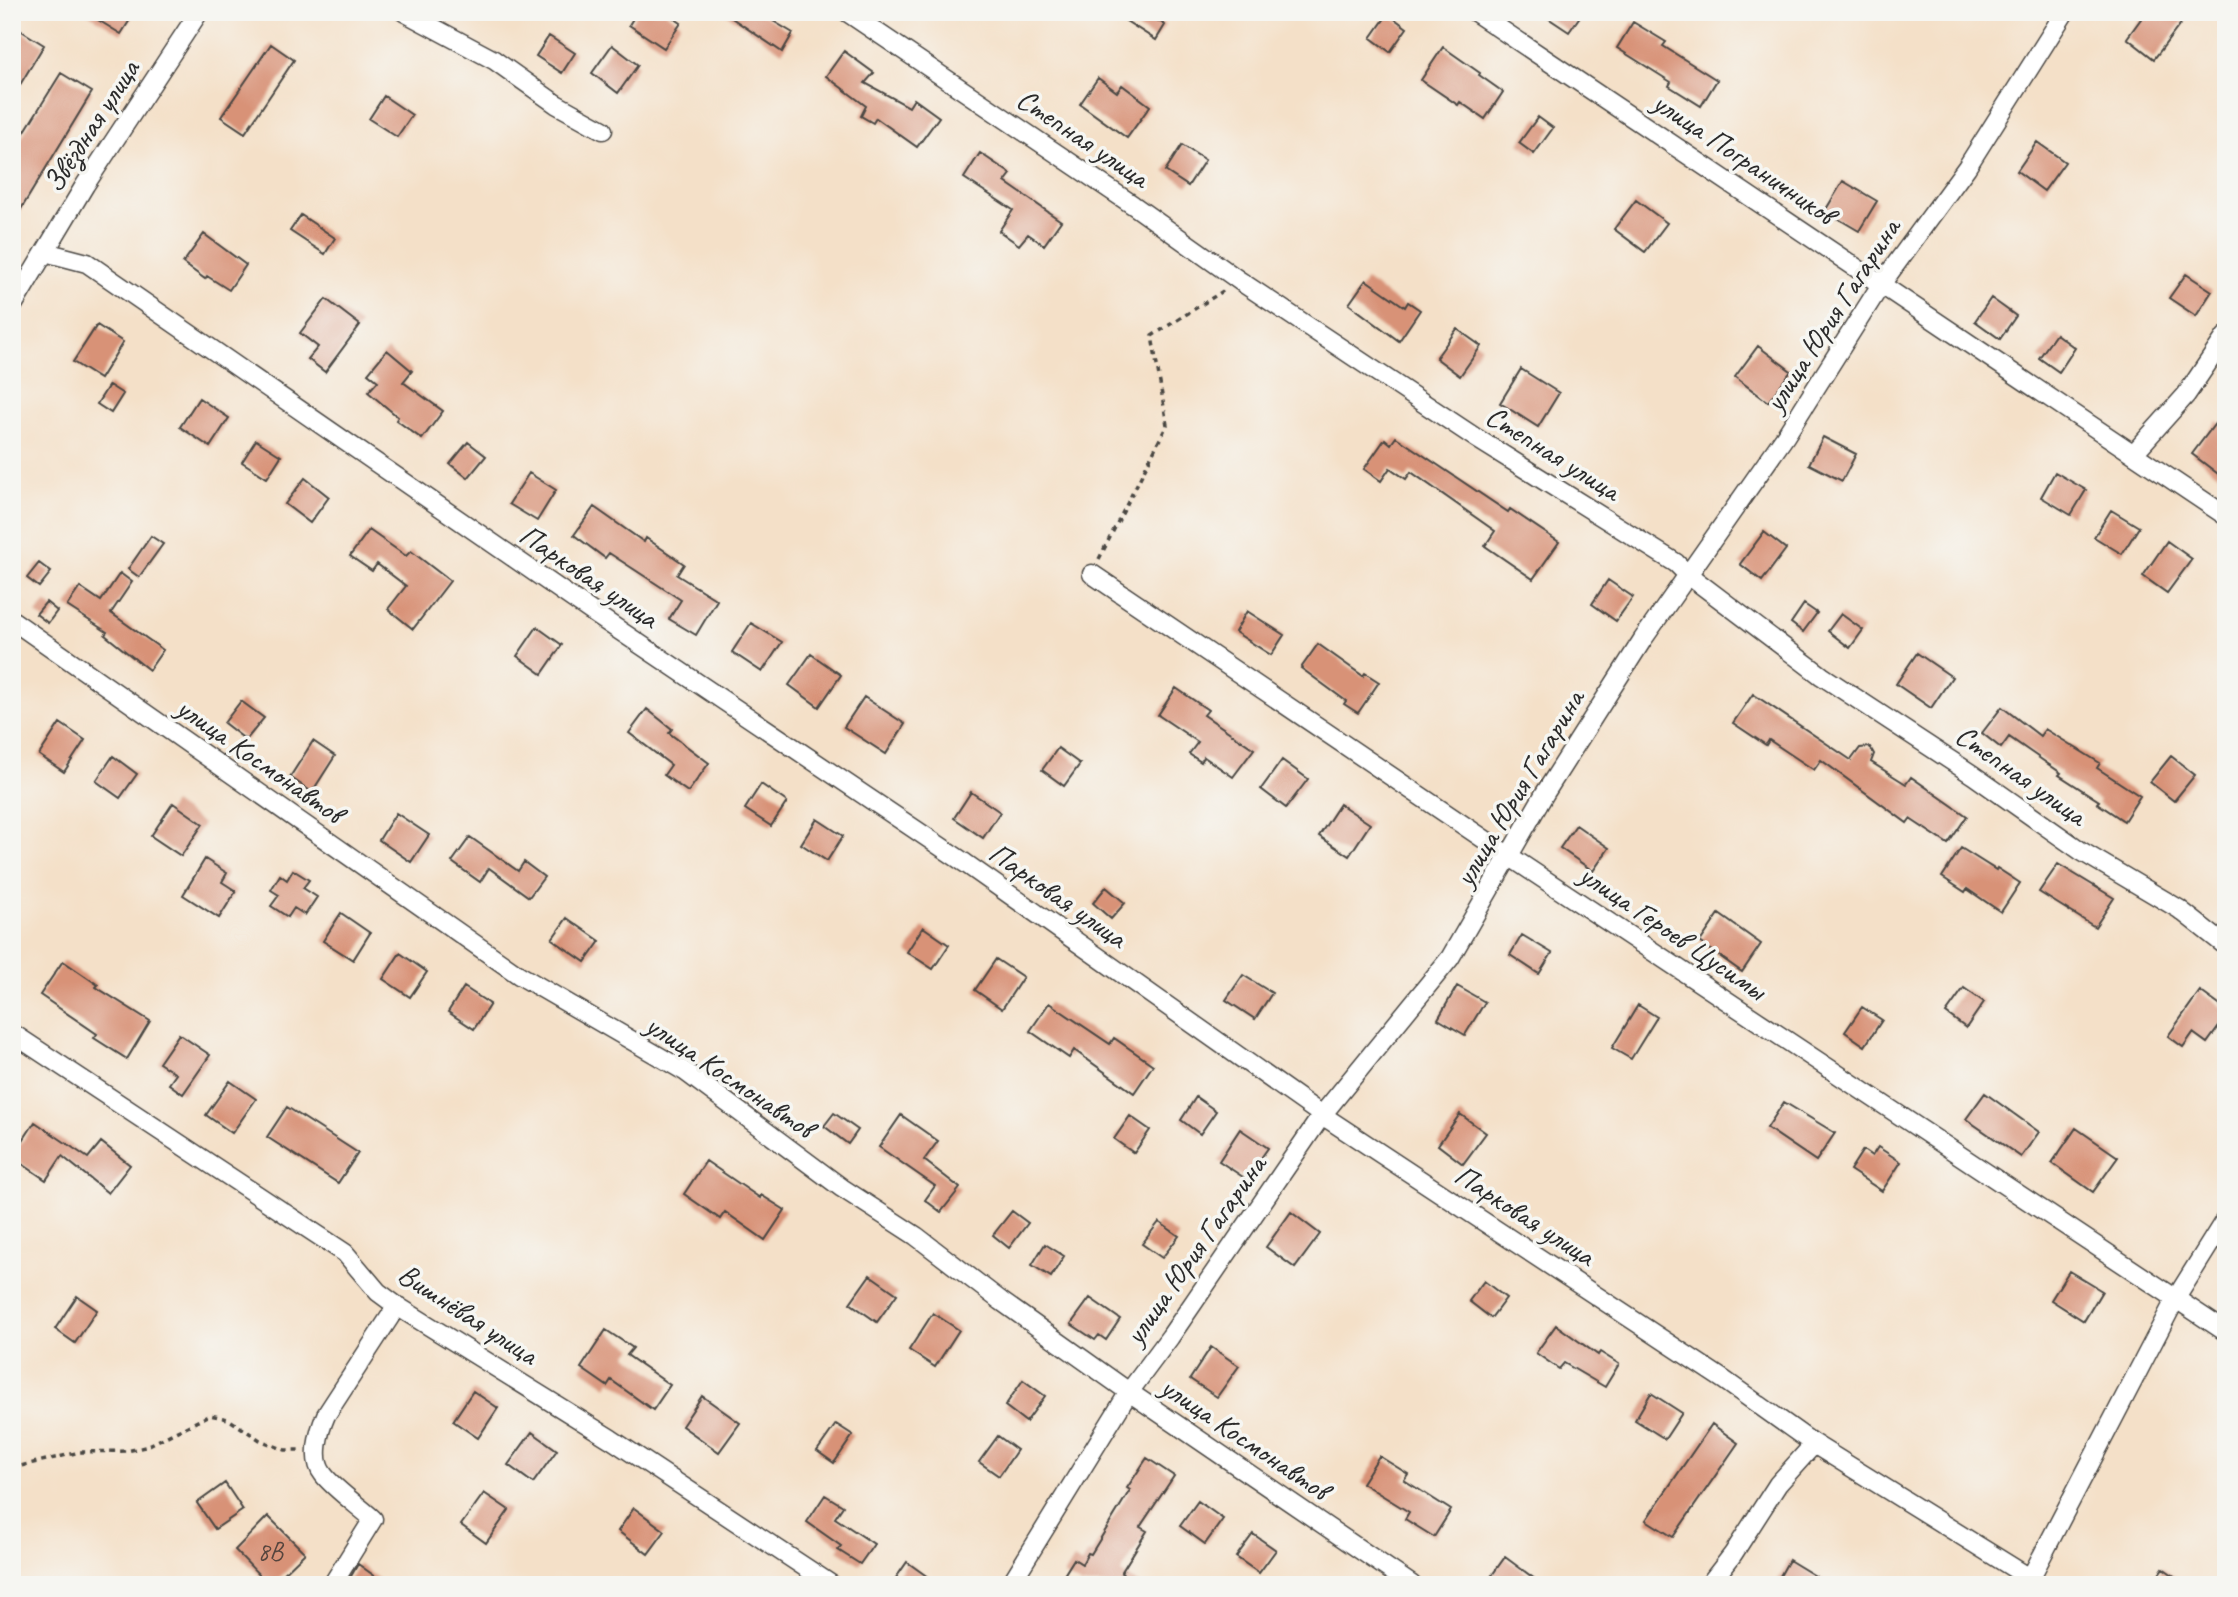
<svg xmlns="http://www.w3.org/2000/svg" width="2238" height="1597" font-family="Caveat,sans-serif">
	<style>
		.building { fill: #d89277 }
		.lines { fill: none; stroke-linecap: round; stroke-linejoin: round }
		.minor-casing { stroke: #494643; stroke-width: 21 }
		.path { stroke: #494643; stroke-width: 3.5; stroke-dasharray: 5 5; stroke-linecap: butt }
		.minor { stroke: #fff; stroke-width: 18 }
		.labels { text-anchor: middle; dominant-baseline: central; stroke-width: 7; stroke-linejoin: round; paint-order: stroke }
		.number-label { font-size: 26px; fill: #56453e }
		.street-label { font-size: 30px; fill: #2b2b2b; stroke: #f6f6f2 }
	</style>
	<rect width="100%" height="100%" fill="#f6f6f2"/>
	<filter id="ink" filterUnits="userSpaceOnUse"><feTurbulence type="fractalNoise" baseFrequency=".0143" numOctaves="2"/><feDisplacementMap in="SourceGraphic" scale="14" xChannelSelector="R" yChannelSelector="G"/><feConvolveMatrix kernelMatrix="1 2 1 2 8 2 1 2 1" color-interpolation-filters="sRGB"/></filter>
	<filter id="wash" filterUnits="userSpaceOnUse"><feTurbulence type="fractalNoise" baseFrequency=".00686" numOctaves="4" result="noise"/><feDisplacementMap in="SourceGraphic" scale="28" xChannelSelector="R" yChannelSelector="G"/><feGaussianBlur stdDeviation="1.57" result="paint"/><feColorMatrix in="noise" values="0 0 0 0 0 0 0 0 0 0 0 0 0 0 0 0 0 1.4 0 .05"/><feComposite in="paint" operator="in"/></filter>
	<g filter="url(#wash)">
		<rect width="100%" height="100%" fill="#f4e0c8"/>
		<g id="blocks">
			<!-- building -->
			<path class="building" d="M 85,12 L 135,12 L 121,34 Z
				M 637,12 L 665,12 L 681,23 L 664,48 L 629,25 Z
				M 723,12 L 758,12 L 793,33 L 782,52 Z
				M 1112,12 L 1144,12 L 1165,25 L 1156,40 Z
				M 1539,12 L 1583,12 L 1569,32 Z
				M 2146,12 L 2177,12 L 2185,18 L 2154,59 L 2127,38 Z
				M 1388,14 L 1407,28 L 1390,52 L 1371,38 Z
				M 1633,22 L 1666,42 L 1663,46 L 1717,80 L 1701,106 L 1669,86 L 1671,82 L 1617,48 Z
				M 12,25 L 44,45 L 12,98 Z
				M 549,36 L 575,53 L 562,73 L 536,56 Z
				M 271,44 L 294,60 L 245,133 L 221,117 Z
				M 612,45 L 638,65 L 618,93 L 592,73 Z
				M 1443,47 L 1480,73 L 1479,75 L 1503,92 L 1485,119 L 1460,102 L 1458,105 L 1421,80 Z
				M 844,51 L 874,73 L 865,83 L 909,107 L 914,99 L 939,117 L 917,147 L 876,118 L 873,123 L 861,116 L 866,106 L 826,76 Z
				M 61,73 L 92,92 L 12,224 L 12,152 Z
				M 1098,78 L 1117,92 L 1122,85 L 1150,106 L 1127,138 L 1080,104 Z
				M 384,96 L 412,115 L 397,137 L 369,119 Z
				M 1538,117 L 1553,128 L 1534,154 L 1519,143 Z
				M 2037,142 L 2065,162 L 2044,191 L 2017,171 Z
				M 1182,145 L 1205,160 L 1188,186 L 1165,171 Z
				M 980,153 L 1011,174 L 1005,182 L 1061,221 L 1044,245 L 1028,234 L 1019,245 L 999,231 L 1013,210 L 964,178 Z
				M 1843,181 L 1877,201 L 1859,231 L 1825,211 Z
				M 1636,200 L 1667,223 L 1645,252 L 1614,229 Z
				M 301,215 L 335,238 L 325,254 L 290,231 Z
				M 204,234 L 246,265 L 229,290 L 207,276 L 205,279 L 183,263 Z
				M 2186,274 L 2212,291 L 2196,316 L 2169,298 Z
				M 1366,280 L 1405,307 L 1408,302 L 1420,310 L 1399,341 L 1349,304 Z
				M 1991,298 L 2016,316 L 2000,339 L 1975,321 Z
				M 326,299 L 360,325 L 325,372 L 308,359 L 318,347 L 300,333 Z
				M 97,325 L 123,342 L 100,379 L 73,362 Z
				M 1457,329 L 1481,346 L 1460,376 L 1436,358 Z
				M 2056,334 L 2075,348 L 2059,372 L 2039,358 Z
				M 1758,346 L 1791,371 L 1768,402 L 1735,377 Z
				M 387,350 L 412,371 L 403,382 L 443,411 L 422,439 L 396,420 L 398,417 L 368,392 L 378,381 L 368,373 Z
				M 1521,369 L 1559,393 L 1538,427 L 1500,403 Z
				M 109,385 L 123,394 L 111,413 L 97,404 Z
				M 199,398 L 229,418 L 210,447 L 180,427 Z
				M 2217,421 L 2226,428 L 2226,480 L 2192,454 Z
				M 1396,437 L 1508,512 L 1510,509 L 1559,542 L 1533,579 L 1485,546 L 1495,531 L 1411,472 L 1406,479 L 1390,468 L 1381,481 L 1364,469 L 1385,439 L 1391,444 Z
				M 1823,437 L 1856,454 L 1842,481 L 1809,464 Z
				M 256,440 L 281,456 L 267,478 L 242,462 Z
				M 468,442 L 486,456 L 468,478 L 450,464 Z
				M 2055,472 L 2086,490 L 2071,515 L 2041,497 Z
				M 529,473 L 556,490 L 537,521 L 509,504 Z
				M 305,478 L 329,497 L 310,523 L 285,504 Z
				M 594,507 L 644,542 L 646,538 L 684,564 L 677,575 L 717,600 L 696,635 L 669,619 L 681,600 L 609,553 L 605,558 L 574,535 Z
				M 2111,510 L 2139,527 L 2122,554 L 2094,537 Z
				M 369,530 L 406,556 L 411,551 L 450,581 L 413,629 L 388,609 L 406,586 L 377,564 L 372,571 L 350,556 Z
				M 1764,532 L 1786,549 L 1762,581 L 1740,564 Z
				M 151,536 L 163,544 L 139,577 L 128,569 Z
				M 2167,541 L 2192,559 L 2167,593 L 2143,576 Z
				M 39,563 L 51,572 L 39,587 L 27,578 Z
				M 120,573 L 132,582 L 111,613 L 163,650 L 149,670 L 105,635 L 107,632 L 67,606 L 80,587 L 101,601 Z
				M 1608,580 L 1633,597 L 1616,621 L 1592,604 Z
				M 46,602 L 57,611 L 48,623 L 36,614 Z
				M 1804,604 L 1817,613 L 1803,632 L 1791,623 Z
				M 1247,611 L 1284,635 L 1271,655 L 1235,632 Z
				M 1841,614 L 1863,630 L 1850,648 L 1828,631 Z
				M 751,623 L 782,642 L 762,672 L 732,652 Z
				M 537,627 L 562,645 L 542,674 L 517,656 Z
				M 1318,644 L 1363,676 L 1365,673 L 1379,682 L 1358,713 L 1344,704 L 1346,701 L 1301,668 Z
				M 1917,653 L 1952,677 L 1931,708 L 1896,684 Z
				M 811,654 L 841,675 L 819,707 L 789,685 Z
				M 1176,688 L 1208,710 L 1204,715 L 1254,749 L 1233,777 L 1204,757 L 1201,762 L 1189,754 L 1198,742 L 1158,715 Z
				M 1753,694 L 1851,760 L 1860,748 L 1870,747 L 1874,754 L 1871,762 L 1906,784 L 1911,777 L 1967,816 L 1948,844 L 1910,819 L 1907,823 L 1821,760 L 1814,770 L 1769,740 L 1766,745 L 1733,723 Z
				M 864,697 L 905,724 L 886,754 L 844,727 Z
				M 241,701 L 264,718 L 246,740 L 224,723 Z
				M 2002,707 L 2040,736 L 2045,729 L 2100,763 L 2097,768 L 2140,796 L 2124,821 L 2097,803 L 2099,801 L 2059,775 L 2061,773 L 2009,737 L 2001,748 L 1982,733 Z
				M 647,709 L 672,729 L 669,733 L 709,763 L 688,792 L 664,775 L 671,765 L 629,733 Z
				M 60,723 L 85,740 L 64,772 L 39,755 Z
				M 313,741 L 335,756 L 312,792 L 290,777 Z
				M 1058,748 L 1080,764 L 1064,786 L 1042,770 Z
				M 113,756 L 137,774 L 120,798 L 96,781 Z
				M 2171,756 L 2195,775 L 2174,801 L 2150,782 Z
				M 1282,760 L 1308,779 L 1286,808 L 1261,789 Z
				M 761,784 L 787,802 L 771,826 L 745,809 Z
				M 971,792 L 1000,812 L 983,838 L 954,818 Z
				M 173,803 L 203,824 L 181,856 L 151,836 Z
				M 1340,804 L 1370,824 L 1349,856 L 1319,836 Z
				M 396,813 L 429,835 L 411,862 L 379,840 Z
				M 817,819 L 843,836 L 827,861 L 801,844 Z
				M 1576,825 L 1609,848 L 1593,871 L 1560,848 Z
				M 470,837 L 518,871 L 524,862 L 544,877 L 529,897 L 489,868 L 480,882 L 452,862 Z
				M 1961,848 L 1996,870 L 1997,868 L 2020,883 L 2001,912 L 1967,889 L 1965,892 L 1942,877 Z
				M 205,859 L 227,873 L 222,882 L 236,891 L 219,918 L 183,895 Z
				M 2058,864 L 2114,898 L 2095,927 L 2039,892 Z
				M 293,870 L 309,880 L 303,888 L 317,897 L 305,915 L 294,908 L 288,917 L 271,906 L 279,895 L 271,890 L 280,875 L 287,880 Z
				M 1106,887 L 1125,903 L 1111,919 L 1093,903 Z
				M 341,913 L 370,933 L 353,960 L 323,941 Z
				M 1719,914 L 1761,944 L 1742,972 L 1700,942 Z
				M 567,918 L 600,941 L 585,962 L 552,939 Z
				M 923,927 L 949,945 L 933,969 L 907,952 Z
				M 1522,935 L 1552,953 L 1539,974 L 1510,955 Z
				M 400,953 L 427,972 L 410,997 L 383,979 Z
				M 996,959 L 1023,977 L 1002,1009 L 975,990 Z
				M 63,961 L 98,985 L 96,987 L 150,1021 L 127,1059 L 94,1038 L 97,1034 L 40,995 Z
				M 1243,975 L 1272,993 L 1255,1019 L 1226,1000 Z
				M 1457,986 L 1485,1002 L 1465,1035 L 1438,1019 Z
				M 464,987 L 490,1004 L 474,1029 L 448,1012 Z
				M 1964,988 L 1984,1002 L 1966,1028 L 1946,1013 Z
				M 2200,991 L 2226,1010 L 2226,1017 L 2207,1043 L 2193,1033 L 2183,1047 L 2168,1036 Z
				M 1049,1003 L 1110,1044 L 1114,1038 L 1153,1065 L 1134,1093 L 1074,1050 L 1069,1058 L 1030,1031 Z
				M 1638,1005 L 1657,1017 L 1631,1059 L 1612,1048 Z
				M 1862,1007 L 1882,1020 L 1865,1046 L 1845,1032 Z
				M 179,1034 L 210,1055 L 183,1094 L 169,1084 L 176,1074 L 159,1063 Z
				M 230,1081 L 256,1099 L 232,1133 L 206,1115 Z
				M 1985,1093 L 2039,1132 L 2021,1157 L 1966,1119 Z
				M 1196,1097 L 1216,1111 L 1200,1134 L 1181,1120 Z
				M 1784,1102 L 1835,1133 L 1816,1161 L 1767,1128 Z
				M 287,1107 L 358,1153 L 338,1183 L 267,1137 Z
				M 834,1113 L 858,1130 L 848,1144 L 824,1126 Z
				M 1460,1114 L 1486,1133 L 1463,1164 L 1438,1145 Z
				M 901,1115 L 938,1141 L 924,1160 L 960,1188 L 941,1212 L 925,1200 L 935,1186 L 879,1147 Z
				M 1130,1116 L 1150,1130 L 1134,1153 L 1114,1139 Z
				M 35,1122 L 88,1158 L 101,1142 L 130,1165 L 108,1193 L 62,1156 L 46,1180 L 12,1157 Z
				M 2076,1128 L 2118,1157 L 2093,1192 L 2052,1163 Z
				M 1240,1129 L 1268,1148 L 1246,1179 L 1219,1161 Z
				M 1878,1147 L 1901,1162 L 1882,1191 L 1850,1170 L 1863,1150 L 1872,1156 Z
				M 706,1161 L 760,1198 L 761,1195 L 785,1210 L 765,1240 L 725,1212 L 720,1219 L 684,1194 Z
				M 1012,1211 L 1028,1223 L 1009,1248 L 993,1235 Z
				M 1291,1212 L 1320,1234 L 1295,1268 L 1266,1247 Z
				M 1159,1222 L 1179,1236 L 1162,1258 L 1142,1244 Z
				M 1045,1244 L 1064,1256 L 1051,1277 L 1032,1265 Z
				M 2069,1271 L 2102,1291 L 2084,1321 L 2051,1300 Z
				M 870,1275 L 897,1294 L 877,1322 L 850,1303 Z
				M 1484,1281 L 1506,1298 L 1491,1318 L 1469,1301 Z
				M 77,1296 L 97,1310 L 75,1343 L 55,1329 Z
				M 1090,1298 L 1120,1319 L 1106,1340 L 1099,1335 L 1095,1340 L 1071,1324 Z
				M 933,1313 L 959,1330 L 935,1367 L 909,1350 Z
				M 1556,1325 L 1598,1355 L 1600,1352 L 1619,1364 L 1605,1387 L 1564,1363 L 1559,1369 L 1536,1353 Z
				M 606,1330 L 633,1348 L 627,1355 L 670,1385 L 653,1410 L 611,1380 L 607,1386 L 581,1368 Z
				M 1211,1347 L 1239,1366 L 1217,1397 L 1190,1379 Z
				M 1023,1380 L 1045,1396 L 1026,1422 L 1005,1406 Z
				M 473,1391 L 498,1408 L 478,1438 L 453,1421 Z
				M 1651,1393 L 1682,1413 L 1665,1439 L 1635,1420 Z
				M 702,1396 L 740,1423 L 719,1452 L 682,1426 Z
				M 836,1424 L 853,1435 L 834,1463 L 817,1451 Z
				M 1712,1424 L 1738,1443 L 1673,1537 L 1646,1520 Z
				M 532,1432 L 557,1450 L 533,1483 L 508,1465 Z
				M 998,1436 L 1017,1450 L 999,1476 L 979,1462 Z
				M 1379,1456 L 1408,1474 L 1404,1480 L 1451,1510 L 1434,1537 L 1405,1519 L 1409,1512 L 1362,1483 Z
				M 1147,1458 L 1174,1476 L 1140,1527 L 1147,1531 L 1121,1573 L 1141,1585 L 1081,1585 L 1064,1575 L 1074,1559 L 1082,1564 L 1088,1553 L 1091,1554 L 1130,1490 L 1127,1488 Z
				M 225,1483 L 243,1510 L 215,1529 L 197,1503 Z
				M 484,1493 L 509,1510 L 486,1543 L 461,1525 Z
				M 825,1495 L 843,1506 L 835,1518 L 874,1544 L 860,1564 L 838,1550 L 841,1546 L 807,1522 Z
				M 1198,1501 L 1223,1519 L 1205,1544 L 1180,1526 Z
				M 634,1508 L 665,1531 L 648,1554 L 618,1531 Z
				M 268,1516 L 305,1553 L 272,1585 L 269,1585 L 235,1550 Z
				M 1253,1534 L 1276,1550 L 1259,1573 L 1236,1557 Z
				M 1505,1557 L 1543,1585 L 1485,1585 Z
				M 1789,1560 L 1830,1585 L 1775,1585 Z
				M 907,1562 L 939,1585 L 891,1585 Z
				M 358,1564 L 387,1585 L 346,1585 Z
				M 2163,1568 L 2187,1585 L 2151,1585 Z"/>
		</g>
	</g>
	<g filter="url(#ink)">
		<use href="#blocks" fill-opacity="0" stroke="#494643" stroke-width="2"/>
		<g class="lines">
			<defs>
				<path id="minor" d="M 404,12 L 494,60 L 556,104 L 603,130
					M 847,12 L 1133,205 L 1240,281 L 1476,438 L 1676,563 L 1687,574 L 1822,676 L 1973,775 L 2081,851 L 2179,909 L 2226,946
					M 1475,12 L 2226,516
					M 45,252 L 87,263 L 598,616 L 965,863 L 1322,1115 L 1724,1380 L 1814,1444 L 2041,1585
					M 12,307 L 85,185 L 199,12
					M 2134,453 L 2186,395 L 2226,336
					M 1092,574 L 1509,856 L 2226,1332
					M 12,620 L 519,975 L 686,1072 L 842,1188 L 916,1236 L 1001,1301 L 1129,1392 L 1412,1585
					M 12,1033 L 345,1253 L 378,1292 L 397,1306 L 611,1439 L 832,1585
					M 2031,1577 L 2176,1298 L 2226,1218
					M 332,1585 L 373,1519 C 360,1507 332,1487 323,1474 C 311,1459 319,1431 326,1415 L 397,1306
					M 1010,1585 L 1129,1392 L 1170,1337 L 1322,1115 L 1450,958 L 1545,793 L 1643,639 L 1786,435 L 1882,283 L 1967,167 L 2065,12
					M 1709,1585 L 1733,1554 L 1778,1484 L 1814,1444"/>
			</defs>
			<!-- minor casing -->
			<use href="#minor" class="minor-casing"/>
			<!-- path -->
			<path class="path" d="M 1099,559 L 1167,425 L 1152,336 L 1223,291
				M 12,1468 L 80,1452 L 127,1451 L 145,1447 L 210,1415 L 228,1419 L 260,1440 L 285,1450 L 301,1450"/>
			<!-- minor -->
			<use href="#minor" class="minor"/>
		</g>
	</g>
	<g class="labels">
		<!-- number labels -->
		<g class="number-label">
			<text x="270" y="1551">8В</text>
		</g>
		<!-- street labels -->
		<g class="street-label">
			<text transform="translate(91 126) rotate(-57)">Звёздная улица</text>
			<text transform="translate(1083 138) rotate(34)">Степная улица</text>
			<text transform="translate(1744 158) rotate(34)">улица Пограничников</text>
			<text transform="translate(1832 315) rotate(-57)">улица Юрия Гагарина</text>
			<text transform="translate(1553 453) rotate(32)">Степная улица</text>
			<text transform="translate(589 576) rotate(34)">Парковая улица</text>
			<text transform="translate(260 760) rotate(35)">улица Космонавтов</text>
			<text transform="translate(2021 775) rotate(35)">Степная улица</text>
			<text transform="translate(1519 788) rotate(-59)">улица Юрия Гагарина</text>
			<text transform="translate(1058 895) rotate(35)">Парковая улица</text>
			<text transform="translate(1673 932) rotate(34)">улица Героев Цусимы</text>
			<text transform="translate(730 1076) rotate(34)">улица Космонавтов</text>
			<text transform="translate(1525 1215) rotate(33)">Парковая улица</text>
			<text transform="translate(1195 1250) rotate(-55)">улица Юрия Гагарина</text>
			<text transform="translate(468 1314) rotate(33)">Вишнёвая улица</text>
			<text transform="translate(1245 1438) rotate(34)">улица Космонавтов</text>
		</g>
	</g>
	<!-- margin -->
	<rect width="2238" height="1597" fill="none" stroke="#f6f6f2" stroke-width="42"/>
</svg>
